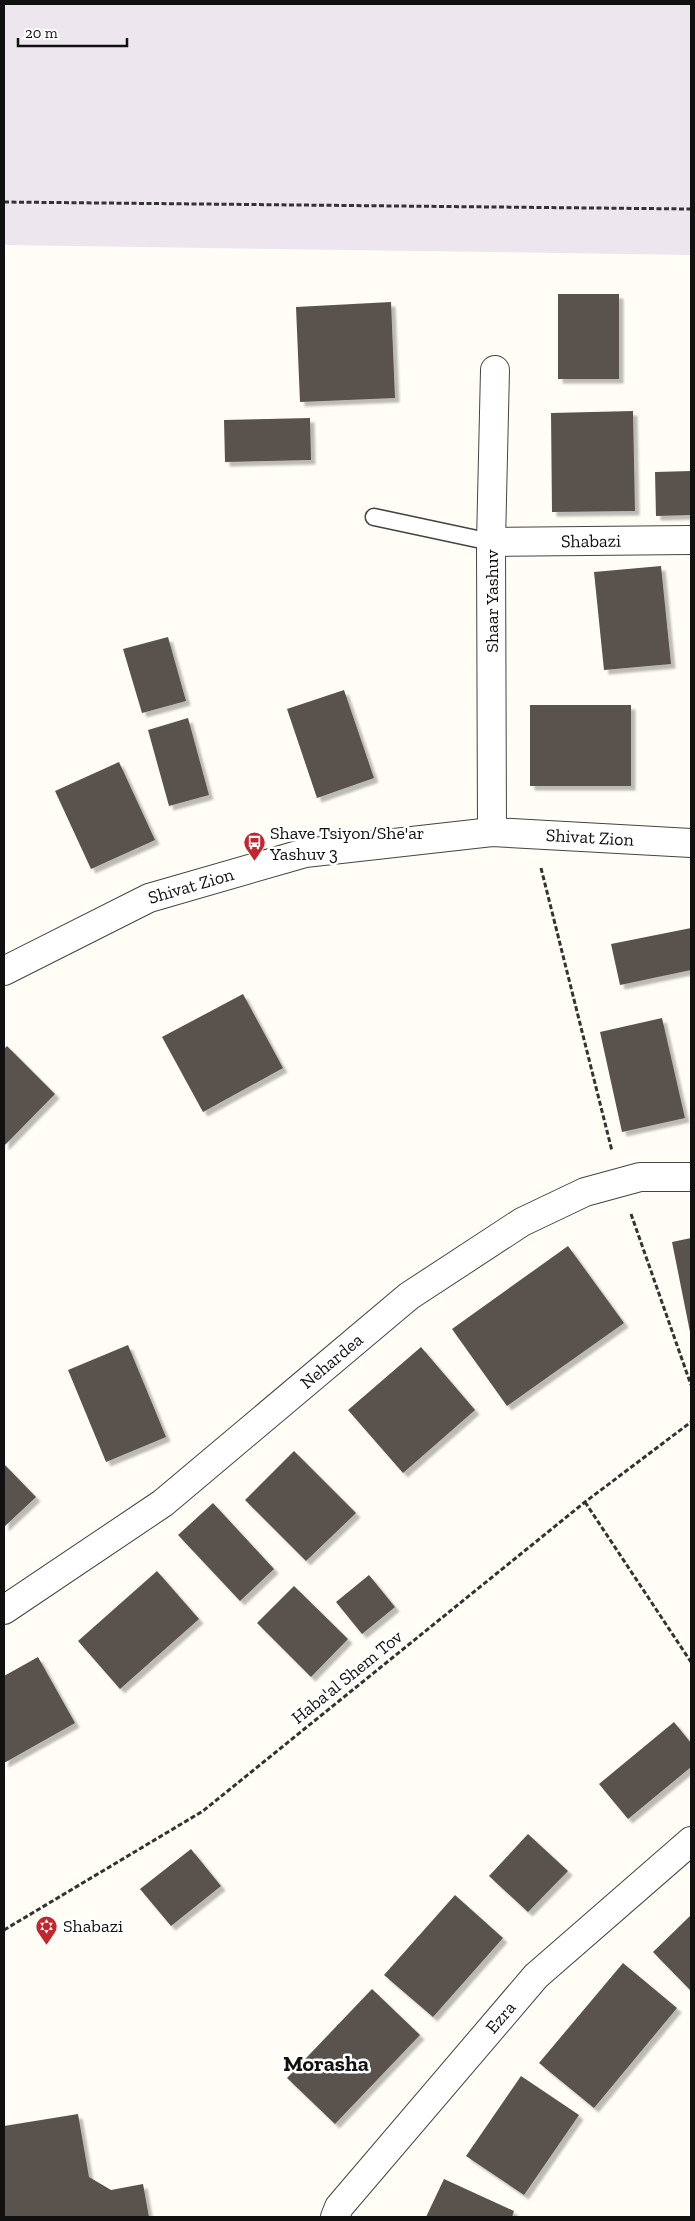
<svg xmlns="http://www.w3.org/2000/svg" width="695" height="2221" font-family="'Zilla Slab',serif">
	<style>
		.industrial { fill: #eee6ef }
		.building { fill: #5a524d; filter: url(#shadow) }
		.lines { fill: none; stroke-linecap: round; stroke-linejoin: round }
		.service-casing { stroke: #444; stroke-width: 19 }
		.minor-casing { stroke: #444; stroke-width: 30 }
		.tertiary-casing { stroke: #444; stroke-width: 30 }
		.path { stroke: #333; stroke-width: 3; stroke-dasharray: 5 2.5; stroke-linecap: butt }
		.service { stroke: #fff; stroke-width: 16 }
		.minor { stroke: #fff; stroke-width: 28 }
		.tertiary { stroke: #fff; stroke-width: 28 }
		.labels { text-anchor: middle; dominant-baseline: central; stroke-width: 5; stroke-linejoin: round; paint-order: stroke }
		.street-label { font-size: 18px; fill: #111; stroke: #fff }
		.poi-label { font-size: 18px; fill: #111; stroke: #fff; text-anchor: start }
		.district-label { font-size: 22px; font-weight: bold; fill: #111; stroke: #fff }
	</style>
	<defs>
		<filter id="shadow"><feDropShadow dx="4.5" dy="4.5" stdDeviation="1" flood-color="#0004"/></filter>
	</defs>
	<rect width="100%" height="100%" fill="#fffdf5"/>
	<!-- industrial -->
	<path class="industrial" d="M 4,4 L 691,4 L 691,255 L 4,245 Z"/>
	<!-- building -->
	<path class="building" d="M 558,294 L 619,294 L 619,379 L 558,379 Z
		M 391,302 L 395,398 L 300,402 L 296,307 Z
		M 633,411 L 635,511 L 552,512 L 551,413 Z
		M 310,418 L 311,460 L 225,462 L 224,420 Z
		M 691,471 L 691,515 L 656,516 L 655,472 Z
		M 661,566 L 671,664 L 604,670 L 594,572 Z
		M 168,637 L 186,701 L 142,713 L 123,649 Z
		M 344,690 L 374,778 L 317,798 L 287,709 Z
		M 530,705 L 631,705 L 631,786 L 530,786 Z
		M 188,718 L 209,795 L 169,806 L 148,730 Z
		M 119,762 L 155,840 L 91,869 L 55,791 Z
		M 691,928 L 691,970 L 620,985 L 611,944 Z
		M 243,994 L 283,1068 L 203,1112 L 162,1037 Z
		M 662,1018 L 685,1118 L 622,1132 L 600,1032 Z
		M 7,1046 L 55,1094 L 4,1146 L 4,1049 Z
		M 691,1238 L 691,1332 L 690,1332 L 672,1242 Z
		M 568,1246 L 624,1323 L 507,1406 L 452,1329 Z
		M 128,1345 L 166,1437 L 106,1462 L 68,1370 Z
		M 421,1347 L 475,1410 L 403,1473 L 348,1410 Z
		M 294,1451 L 356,1513 L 306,1561 L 245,1500 Z
		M 4,1464 L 36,1497 L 4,1527 Z
		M 213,1503 L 274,1569 L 240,1601 L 178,1535 Z
		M 157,1571 L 199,1619 L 120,1689 L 78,1641 Z
		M 369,1575 L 395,1607 L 362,1634 L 336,1602 Z
		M 294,1586 L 348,1639 L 311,1677 L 257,1623 Z
		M 38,1657 L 75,1723 L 4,1763 L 4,1676 Z
		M 674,1722 L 691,1743 L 691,1767 L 628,1819 L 599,1784 Z
		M 528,1834 L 568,1871 L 528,1912 L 489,1876 Z
		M 191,1849 L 221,1886 L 171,1926 L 140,1889 Z
		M 455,1895 L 503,1938 L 433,2017 L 384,1975 Z
		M 691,1915 L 691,1991 L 653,1952 Z
		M 623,1963 L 677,2008 L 594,2108 L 539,2063 Z
		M 372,1989 L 420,2035 L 335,2124 L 287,2078 Z
		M 521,2076 L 579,2115 L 524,2195 L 466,2156 Z
		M 78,2114 L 89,2177 L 111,2190 L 143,2184 L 149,2217 L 4,2217 L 4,2126 Z
		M 444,2179 L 514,2211 L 512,2217 L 426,2217 Z"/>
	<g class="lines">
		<defs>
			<path id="service" d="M 374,517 L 491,542"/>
			<g id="minor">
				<path id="s1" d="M 491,542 L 691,540"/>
				<path d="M 492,832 L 491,542 L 495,370"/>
				<path id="s2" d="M 4,1610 L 163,1503 L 409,1296 L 522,1222 L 585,1192 L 640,1177 L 691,1177"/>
				<path id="s3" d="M 335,2217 L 339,2207 L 536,1976 L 691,1841"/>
			</g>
			<g id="tertiary">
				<path id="s4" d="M 4,971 L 149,898 L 305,853 L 492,832 L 691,843"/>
			</g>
		</defs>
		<!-- service casing -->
		<use href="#service" class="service-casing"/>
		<!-- minor casing -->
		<use href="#minor" class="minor-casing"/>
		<!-- tertiary casing -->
		<use href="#tertiary" class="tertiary-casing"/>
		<!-- path -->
		<path class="path" d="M 4,202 L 691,209
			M 541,868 L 612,1151
			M 631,1214 L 691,1385
			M 585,1502 L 691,1662
			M 4,1930 L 203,1811 L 585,1502 L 691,1422"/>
		<!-- service -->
		<use href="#service" class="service"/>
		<!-- minor -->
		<use href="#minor" class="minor"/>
		<!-- tertiary -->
		<use href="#tertiary" class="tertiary"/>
	</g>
	<!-- icons -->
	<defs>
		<symbol id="bus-pin" viewBox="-11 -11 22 30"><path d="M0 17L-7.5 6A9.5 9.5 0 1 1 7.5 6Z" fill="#c4262e" stroke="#fff"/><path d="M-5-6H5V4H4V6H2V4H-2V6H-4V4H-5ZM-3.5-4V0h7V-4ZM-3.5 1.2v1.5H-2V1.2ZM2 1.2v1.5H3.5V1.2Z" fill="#fff"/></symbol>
		<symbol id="synagogue-pin" viewBox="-11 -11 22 30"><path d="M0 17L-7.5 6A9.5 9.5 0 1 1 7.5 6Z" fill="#c4262e" stroke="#fff"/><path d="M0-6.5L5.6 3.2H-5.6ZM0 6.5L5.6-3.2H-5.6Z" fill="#fff"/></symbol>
	</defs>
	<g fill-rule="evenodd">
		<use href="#bus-pin" x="242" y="830" width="25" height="34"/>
		<use href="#synagogue-pin" x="34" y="1914" width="25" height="34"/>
	</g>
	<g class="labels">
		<!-- street labels -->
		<g class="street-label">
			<text stroke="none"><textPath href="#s1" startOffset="100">Shabazi</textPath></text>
			<text transform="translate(492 601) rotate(-90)">Shaar Yashuv</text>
			<text stroke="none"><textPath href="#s4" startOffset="611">Shivat Zion</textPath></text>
			<text stroke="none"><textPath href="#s4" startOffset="206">Shivat Zion</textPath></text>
			<text stroke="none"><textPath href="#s2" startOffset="412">Nehardea</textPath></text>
			<text transform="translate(347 1677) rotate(-39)">Haba'al Shem Tov</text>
			<text stroke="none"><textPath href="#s3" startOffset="260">Ezra</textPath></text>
		</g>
		<!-- poi labels -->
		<g class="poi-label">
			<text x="270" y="833">Shave Tsiyon/She'ar<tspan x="270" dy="21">Yashuv 3</tspan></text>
			<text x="63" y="1926">Shabazi</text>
		</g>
		<!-- district labels -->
		<g class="district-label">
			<text x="326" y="2063">Morasha</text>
		</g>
	</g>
	<!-- border -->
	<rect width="695" height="2221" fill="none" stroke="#111111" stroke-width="10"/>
	<!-- scale -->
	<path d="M18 38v8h109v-8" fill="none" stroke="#111111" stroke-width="2.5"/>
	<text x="25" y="38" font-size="15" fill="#111111" stroke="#ffffff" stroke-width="4" paint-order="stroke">20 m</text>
</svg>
